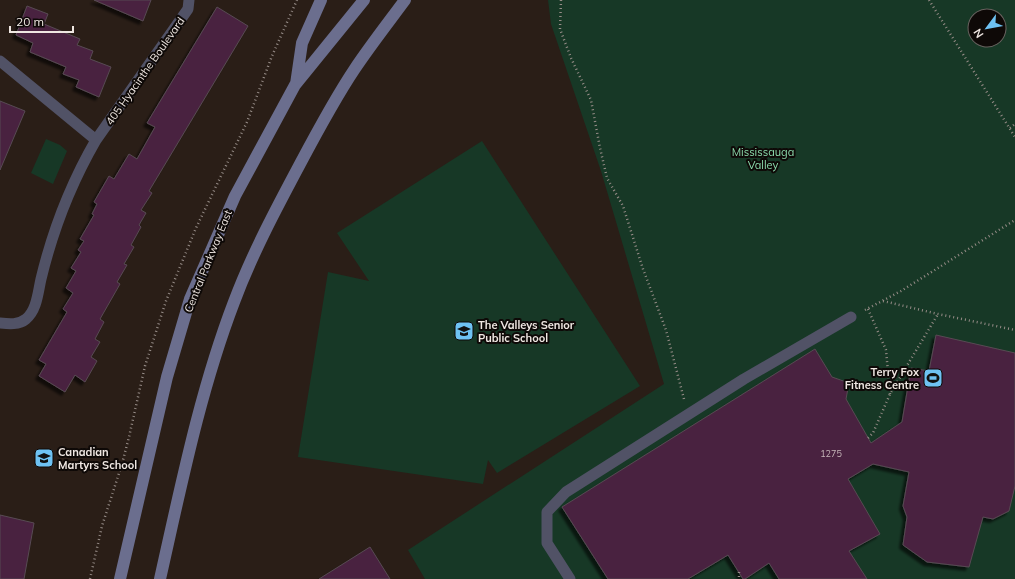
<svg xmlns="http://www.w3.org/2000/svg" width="1015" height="579" font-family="Mulish,sans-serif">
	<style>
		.green { fill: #173826; fill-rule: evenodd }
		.building { fill: #4a223f; stroke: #574a53; filter: url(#shadow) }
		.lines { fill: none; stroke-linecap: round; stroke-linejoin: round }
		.path { stroke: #968c87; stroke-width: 2.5; stroke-dasharray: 1 3; stroke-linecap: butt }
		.lane { stroke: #515266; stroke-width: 11 }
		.secondary { stroke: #6b6e8e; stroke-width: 12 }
		.labels { text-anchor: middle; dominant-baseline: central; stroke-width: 4; stroke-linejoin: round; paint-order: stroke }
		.number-label { font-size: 9px; fill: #c6b6b9 }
		.street-label { font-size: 11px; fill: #efe7e2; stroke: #0e0907 }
		.park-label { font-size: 11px; fill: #8cdcad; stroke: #0e0907 }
		.poi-label { font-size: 11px; font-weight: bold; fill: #efe7e2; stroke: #0e0907; text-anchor: start }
	</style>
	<defs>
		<filter id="shadow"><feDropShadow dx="-3.5" dy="3.5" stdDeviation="1" flood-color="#0009"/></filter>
	</defs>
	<rect width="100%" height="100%" fill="#2a1e17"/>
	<!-- green -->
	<path class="green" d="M 548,0 L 1015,0 L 1015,579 L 425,579 L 408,550 L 664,384 L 601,171 L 551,24 ZM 975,16 L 999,16 L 999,40 L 975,40 Z
		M 46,139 L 60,145 L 67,151 L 53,184 L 31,173 Z
		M 482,141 L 640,386 L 497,473 L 488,460 L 483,484 L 298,457 L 328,272 L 369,281 L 337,233 Z"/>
	<!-- building -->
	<path class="building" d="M 94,0 L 151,0 L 143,21 Z
		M 27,6 L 48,14 L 44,24 L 80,39 L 77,45 L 93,51 L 90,59 L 111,67 L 99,97 L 76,87 L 79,80 L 63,74 L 66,67 L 30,52 L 33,43 L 16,35 Z
		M 217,7 L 248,26 L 149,191 L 152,193 L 141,210 L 146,213 L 139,225 L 141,227 L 131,245 L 134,247 L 124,264 L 127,265 L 117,282 L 120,284 L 100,319 L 104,322 L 95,339 L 100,342 L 91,357 L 97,361 L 85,382 L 75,375 L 65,392 L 39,376 L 46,364 L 39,360 L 67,312 L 63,309 L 73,293 L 66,288 L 76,271 L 71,268 L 81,252 L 78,250 L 84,241 L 80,239 L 94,215 L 92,214 L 97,204 L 94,202 L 109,176 L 114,179 L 129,154 L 137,159 L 155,127 L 147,123 Z
		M 0,101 L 25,111 L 0,170 Z
		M 936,335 L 1015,353 L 1015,486 L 1009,511 L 993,519 L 983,517 L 969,567 L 927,562 L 903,545 L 907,517 L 903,506 L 909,472 L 873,464 L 848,479 L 880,534 L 849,551 L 867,579 L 779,579 L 769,563 L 745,579 L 743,579 L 728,555 L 688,579 L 608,579 L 562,507 L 815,349 L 832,377 L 849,383 L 846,399 L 871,443 L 902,422 L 911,368 L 929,371 Z
		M 0,515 L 34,523 L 24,579 L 0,579 Z
		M 370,547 L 390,579 L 319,579 Z"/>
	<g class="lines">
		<!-- path -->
		<path class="path" d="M 561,0 L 560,29 L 571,58 L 591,100 L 600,148 L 607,178 L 623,206 L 643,269 L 666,330 L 684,399
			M 929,0 L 1015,137
			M 1010,128 L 1015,124
			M 883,301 L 938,314 L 1015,330
			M 868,309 L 886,350 L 890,394
			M 865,310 L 901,291 L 1015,220
			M 868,438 L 873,433 L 890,394 L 938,314
			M 739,572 L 739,579
			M 90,579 L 102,526 L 122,464 L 129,437 L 145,366 L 166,301 L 196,228 L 247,122 L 272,56 L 297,0"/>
		<!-- lane -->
		<path class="lane" d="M 0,61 L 96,140
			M 0,323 C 9,324 19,325 26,319 C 37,310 38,292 41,279 C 53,229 70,185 96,140 L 188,9 L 189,0
			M 570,579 L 547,543 L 547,512 L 566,492 L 744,379 L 851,317"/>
		<!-- secondary -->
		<path class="secondary" d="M 296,84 L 302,43 L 321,0
			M 120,579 L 167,377 L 190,299 L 235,196 L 295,85 L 364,0
			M 160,579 C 181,486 200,391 234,302 C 252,254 276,209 300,164 C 317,132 334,100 354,70 C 370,46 388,23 405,0"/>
	</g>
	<!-- icons -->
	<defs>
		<symbol id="school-square" viewBox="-11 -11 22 22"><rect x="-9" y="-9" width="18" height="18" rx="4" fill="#6ec2f3" stroke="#0e0907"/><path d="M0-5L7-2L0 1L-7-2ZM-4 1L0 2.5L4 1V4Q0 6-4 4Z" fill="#111"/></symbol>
		<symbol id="stadium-square" viewBox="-11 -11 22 22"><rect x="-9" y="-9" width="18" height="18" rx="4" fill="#6ec2f3" stroke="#0e0907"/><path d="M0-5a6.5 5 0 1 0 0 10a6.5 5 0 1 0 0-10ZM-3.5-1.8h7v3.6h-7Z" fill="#111"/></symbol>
	</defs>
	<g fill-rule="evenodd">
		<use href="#school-square" x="453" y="320" width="22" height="22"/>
		<use href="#stadium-square" x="922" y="367" width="22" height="22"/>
		<use href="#school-square" x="33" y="447" width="22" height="22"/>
	</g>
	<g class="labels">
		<!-- number labels -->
		<g class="number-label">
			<text x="831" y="453">1275</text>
		</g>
		<!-- street labels -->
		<g class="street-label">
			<text transform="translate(145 71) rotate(-55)">405 Hyacinthe Boulevard</text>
			<text transform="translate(208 261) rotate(-68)">Central Parkway East</text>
		</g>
		<!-- park labels -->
		<g class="park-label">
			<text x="763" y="152">Mississauga<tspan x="763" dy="13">Valley</tspan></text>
		</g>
		<!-- poi labels -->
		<g class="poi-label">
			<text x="478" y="325">The Valleys Senior<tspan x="478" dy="13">Public School</tspan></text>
			<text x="919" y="372" text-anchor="end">Terry Fox<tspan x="919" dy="13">Fitness Centre</tspan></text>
			<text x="58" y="452">Canadian<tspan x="58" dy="13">Martyrs School</tspan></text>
		</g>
	</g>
	<!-- north arrow -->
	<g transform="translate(987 28) rotate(238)"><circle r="19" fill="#0e0907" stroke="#68625f"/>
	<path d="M0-3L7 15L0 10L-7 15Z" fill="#6ec2f3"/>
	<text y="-6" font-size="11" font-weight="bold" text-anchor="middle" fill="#efe7e2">N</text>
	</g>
	<!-- scale -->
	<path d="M10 26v6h63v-6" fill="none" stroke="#efe7e2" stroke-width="2"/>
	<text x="16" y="26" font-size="12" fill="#efe7e2" stroke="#0e0907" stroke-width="3" paint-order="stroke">20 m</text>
</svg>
